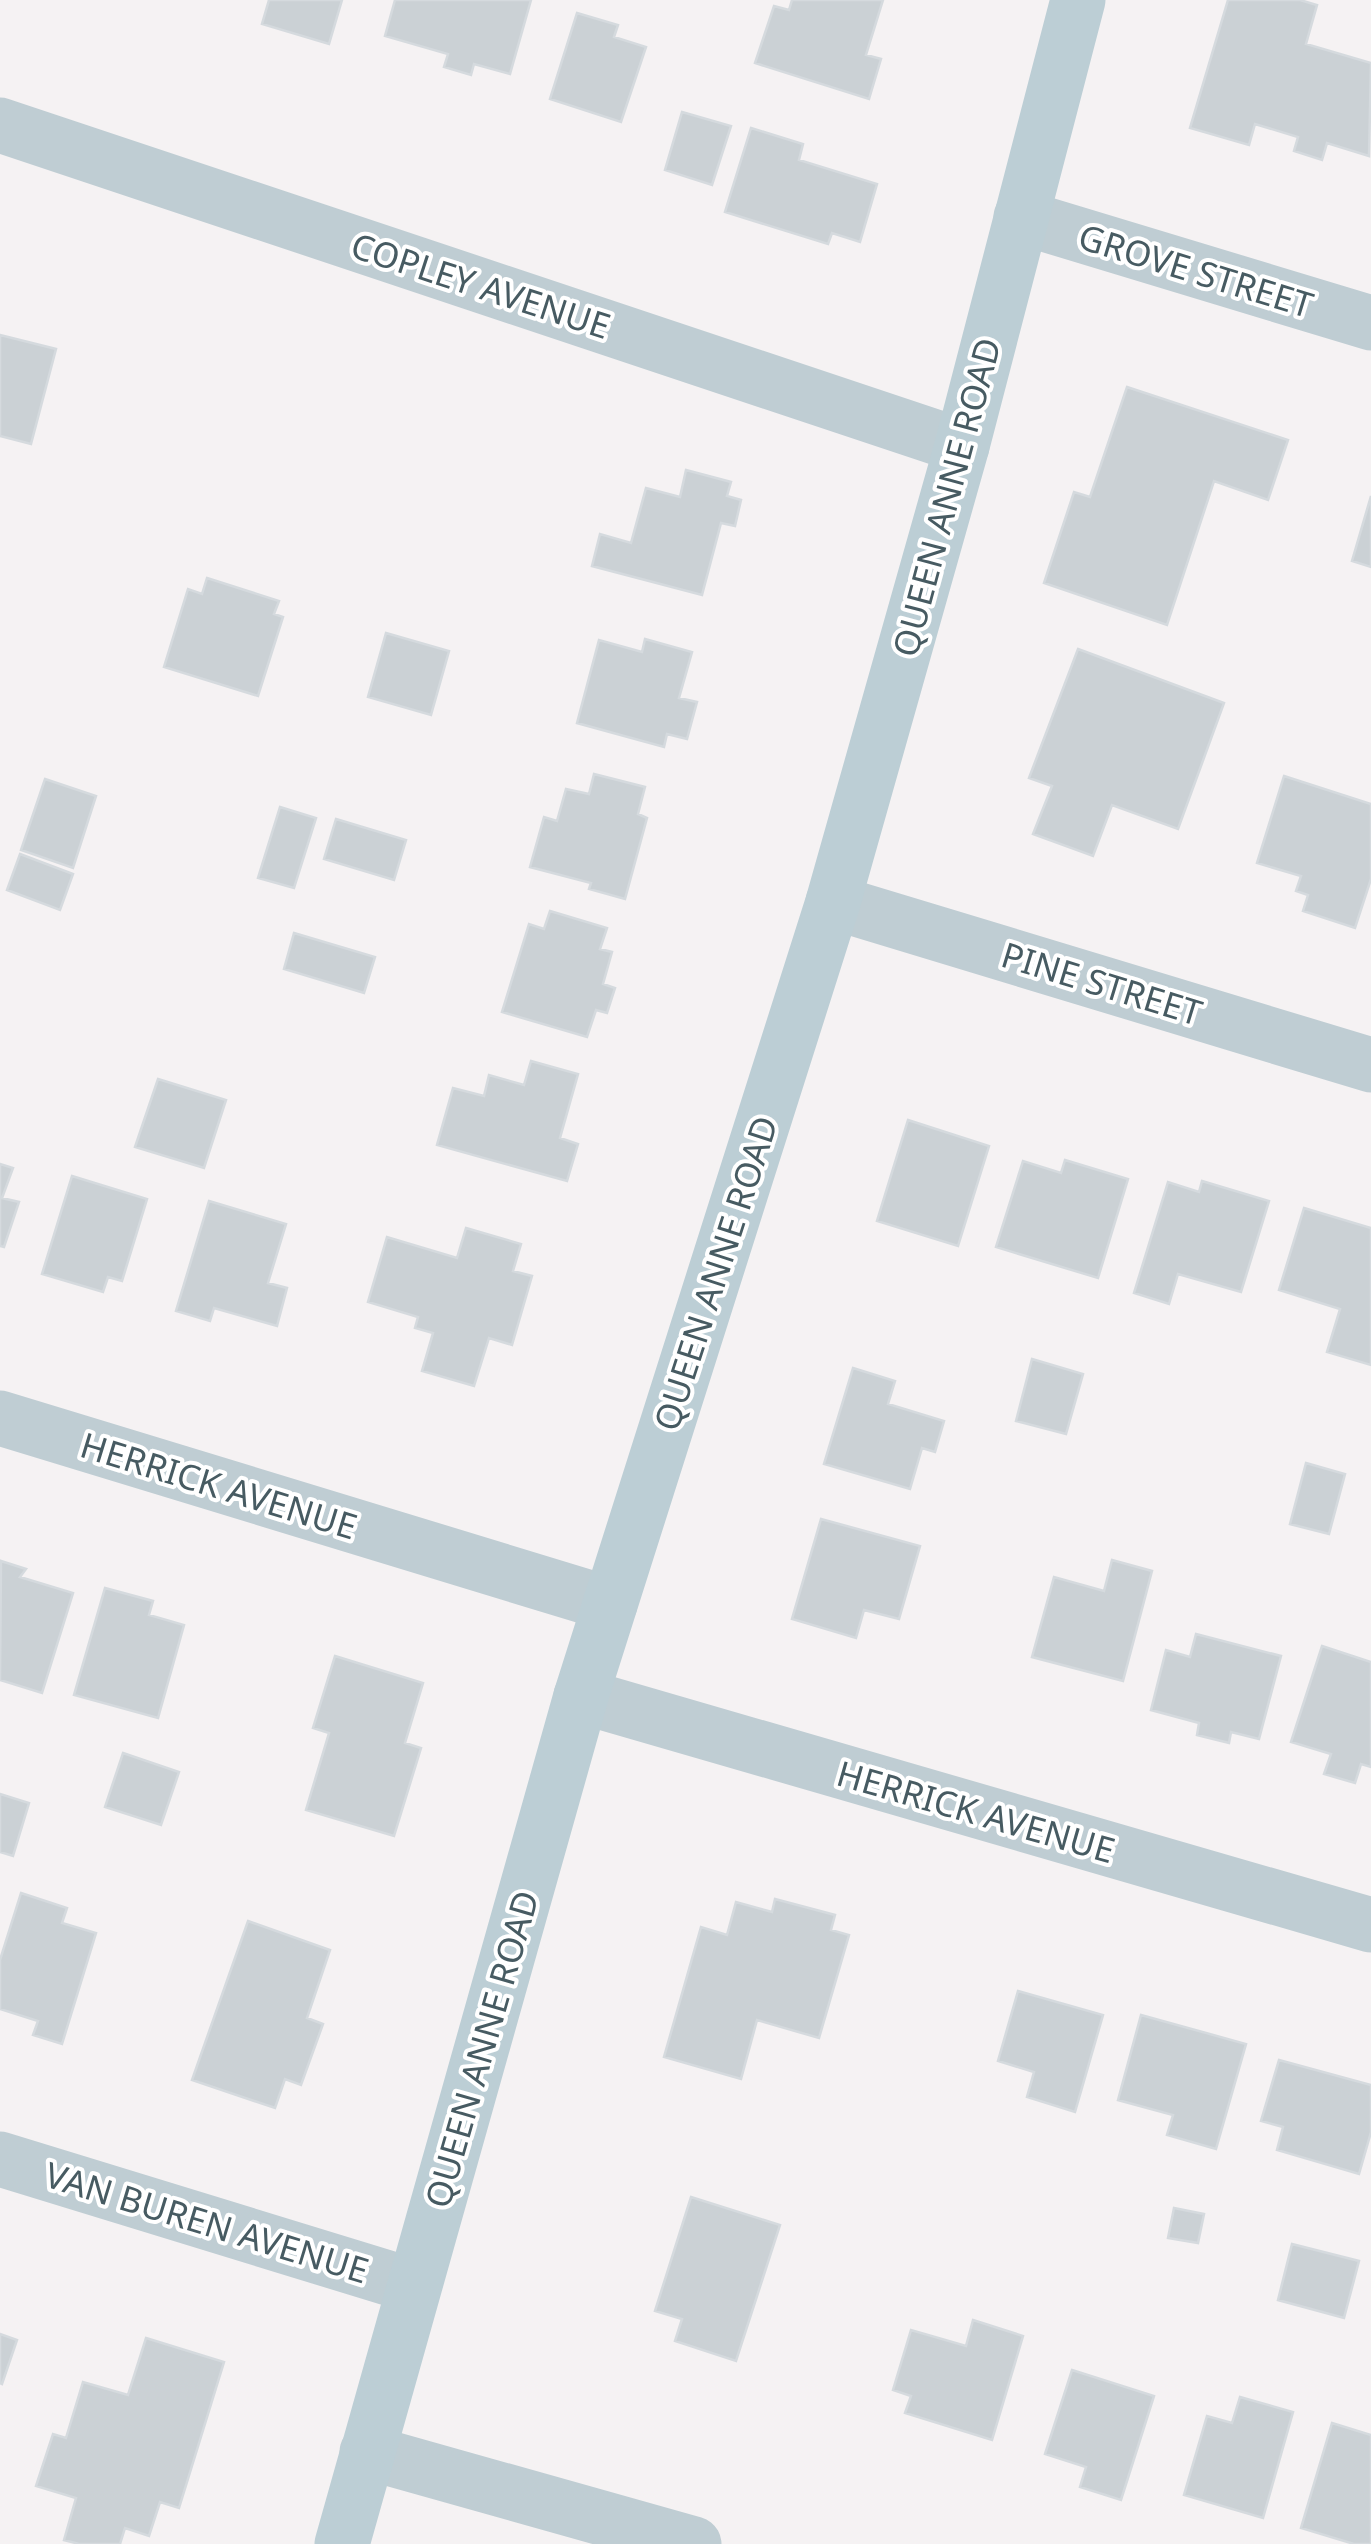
<svg xmlns="http://www.w3.org/2000/svg" width="1371" height="2544" font-family="'Noto Sans',sans-serif">
	<style>
		.building { fill: #cbd1d5; stroke: #d5dade; stroke-width: 2.5 }
		.lines { fill: none; stroke-linecap: round; stroke-linejoin: round }
		.street { stroke: #bfcdd3; stroke-width: 55 }
		.secondary { stroke: #bcced5; stroke-width: 55 }
		.labels { text-anchor: middle; dominant-baseline: central; stroke-width: 8; stroke-linejoin: round; paint-order: stroke }
		.street-label { font-size: 35px; fill: #475b62; stroke: #fff }
	</style>
	<rect width="100%" height="100%" fill="#f5f2f3"/>
	<!-- building -->
	<path class="building" d="M 269,0 L 342,0 L 329,44 L 262,24 Z
		M 395,0 L 531,0 L 510,74 L 474,64 L 471,75 L 444,67 L 448,54 L 385,36 Z
		M 792,0 L 883,0 L 866,55 L 881,59 L 869,99 L 755,63 L 774,6 L 789,10 Z
		M 1228,0 L 1300,0 L 1317,5 L 1306,44 L 1371,63 L 1369,156 L 1327,143 L 1322,160 L 1294,151 L 1298,137 L 1255,124 L 1249,145 L 1190,128 Z
		M 577,13 L 618,25 L 614,37 L 646,47 L 621,122 L 550,99 Z
		M 682,112 L 731,126 L 712,185 L 665,170 Z
		M 751,128 L 803,144 L 799,160 L 877,184 L 860,242 L 832,233 L 828,244 L 725,212 Z
		M 0,335 L 56,349 L 31,444 L 0,436 Z
		M 1127,387 L 1288,440 L 1268,500 L 1214,481 L 1167,625 L 1044,583 L 1074,492 L 1090,497 Z
		M 686,470 L 731,482 L 727,496 L 741,500 L 735,526 L 721,523 L 702,595 L 592,566 L 600,534 L 631,543 L 646,488 L 680,497 Z
		M 1371,496 L 1371,567 L 1352,561 Z
		M 207,578 L 279,601 L 274,614 L 283,617 L 258,696 L 164,667 L 188,589 L 202,594 Z
		M 386,633 L 449,651 L 431,715 L 368,697 Z
		M 645,639 L 692,652 L 679,698 L 697,702 L 687,739 L 667,734 L 664,747 L 577,723 L 599,640 L 642,652 Z
		M 1078,649 L 1224,703 L 1178,829 L 1112,805 L 1093,856 L 1033,834 L 1052,786 L 1029,778 Z
		M 594,774 L 645,787 L 638,814 L 647,818 L 625,899 L 589,889 L 591,883 L 530,867 L 544,817 L 557,821 L 566,789 L 589,794 Z
		M 1284,776 L 1371,804 L 1371,879 L 1355,928 L 1303,911 L 1308,895 L 1296,891 L 1301,876 L 1257,863 Z
		M 45,779 L 96,796 L 73,868 L 21,850 Z
		M 280,807 L 316,818 L 294,888 L 258,878 Z
		M 336,819 L 406,840 L 394,880 L 324,859 Z
		M 20,854 L 73,874 L 60,910 L 7,890 Z
		M 550,911 L 607,928 L 600,949 L 612,952 L 603,984 L 615,988 L 607,1013 L 596,1010 L 587,1037 L 502,1012 L 529,924 L 544,929 Z
		M 294,933 L 375,957 L 364,993 L 284,969 Z
		M 531,1061 L 578,1074 L 560,1138 L 578,1144 L 567,1181 L 437,1145 L 453,1088 L 484,1096 L 489,1075 L 524,1085 Z
		M 158,1079 L 226,1100 L 204,1168 L 135,1147 Z
		M 908,1120 L 989,1146 L 958,1246 L 877,1221 Z
		M 1065,1160 L 1128,1179 L 1098,1278 L 996,1247 L 1023,1161 L 1061,1173 Z
		M 0,1164 L 13,1168 L 2,1198 L 19,1202 L 4,1247 L 0,1246 Z
		M 72,1176 L 147,1199 L 122,1281 L 108,1277 L 103,1292 L 42,1274 Z
		M 1202,1181 L 1269,1201 L 1241,1292 L 1178,1274 L 1169,1304 L 1134,1293 L 1168,1182 L 1199,1192 Z
		M 209,1201 L 286,1224 L 268,1283 L 287,1288 L 277,1326 L 214,1308 L 210,1321 L 176,1311 Z
		M 1304,1208 L 1371,1228 L 1371,1365 L 1327,1352 L 1340,1309 L 1279,1290 Z
		M 466,1228 L 521,1244 L 513,1271 L 532,1276 L 512,1345 L 489,1338 L 474,1386 L 422,1371 L 433,1333 L 415,1328 L 418,1317 L 368,1302 L 387,1237 L 457,1258 Z
		M 1032,1359 L 1083,1374 L 1066,1434 L 1016,1421 Z
		M 853,1368 L 895,1381 L 888,1404 L 944,1421 L 935,1452 L 922,1448 L 910,1489 L 824,1464 Z
		M 1306,1463 L 1345,1474 L 1329,1534 L 1290,1524 Z
		M 821,1519 L 920,1546 L 899,1619 L 864,1610 L 856,1638 L 792,1619 Z
		M 1112,1560 L 1152,1571 L 1123,1681 L 1032,1657 L 1054,1577 L 1104,1591 Z
		M 1,1561 L 26,1569 L 20,1577 L 73,1593 L 42,1693 L 0,1680 Z
		M 105,1588 L 153,1601 L 149,1615 L 184,1625 L 158,1718 L 74,1695 Z
		M 1196,1634 L 1281,1656 L 1259,1739 L 1231,1732 L 1229,1743 L 1197,1735 L 1199,1723 L 1151,1710 L 1166,1650 L 1190,1657 Z
		M 1322,1646 L 1371,1662 L 1371,1767 L 1361,1764 L 1355,1783 L 1324,1774 L 1331,1754 L 1291,1742 Z
		M 335,1656 L 423,1683 L 405,1743 L 421,1748 L 394,1836 L 306,1810 L 329,1733 L 313,1728 Z
		M 123,1753 L 179,1772 L 161,1825 L 105,1807 Z
		M 0,1794 L 29,1803 L 13,1856 L 0,1852 Z
		M 21,1893 L 67,1908 L 62,1923 L 96,1933 L 62,2044 L 33,2035 L 38,2021 L 0,2009 L 0,1960 Z
		M 775,1899 L 835,1915 L 831,1930 L 849,1935 L 819,2038 L 757,2020 L 741,2079 L 664,2057 L 701,1927 L 727,1935 L 736,1902 L 772,1912 Z
		M 248,1921 L 330,1950 L 307,2018 L 323,2024 L 301,2085 L 285,2079 L 275,2108 L 192,2080 Z
		M 1018,1991 L 1103,2015 L 1075,2112 L 1027,2097 L 1034,2072 L 998,2061 Z
		M 1141,2015 L 1246,2044 L 1216,2149 L 1167,2135 L 1173,2115 L 1118,2100 Z
		M 1279,2060 L 1371,2085 L 1371,2132 L 1359,2174 L 1277,2150 L 1283,2127 L 1261,2121 Z
		M 691,2197 L 780,2225 L 736,2361 L 675,2341 L 682,2319 L 655,2311 Z
		M 1174,2208 L 1204,2214 L 1198,2243 L 1168,2238 Z
		M 1292,2244 L 1359,2261 L 1344,2318 L 1278,2300 Z
		M 973,2320 L 1023,2336 L 992,2440 L 905,2413 L 911,2396 L 893,2390 L 911,2330 L 966,2346 Z
		M 0,2334 L 17,2340 L 2,2384 L 0,2383 Z
		M 146,2338 L 224,2362 L 179,2508 L 160,2502 L 149,2536 L 125,2528 L 120,2544 L 79,2544 L 64,2540 L 76,2498 L 36,2486 L 53,2434 L 66,2438 L 83,2382 L 128,2395 Z
		M 1072,2370 L 1154,2396 L 1121,2500 L 1080,2487 L 1086,2467 L 1045,2454 Z
		M 1240,2397 L 1293,2412 L 1263,2518 L 1184,2495 L 1207,2416 L 1232,2423 Z
		M 1332,2423 L 1371,2435 L 1371,2544 L 1354,2544 L 1301,2528 Z"/>
	<g class="lines">
		<!-- street -->
		<path class="street" d="M 0,125 L 962,446
			M 1021,217 L 1371,323
			M 833,902 L 1371,1065
			M 0,1418 L 610,1604
			M 581,1696 L 1371,1925
			M 0,2159 L 414,2286
			M 367,2452 L 694,2544"/>
		<!-- secondary -->
		<path class="secondary" d="M 342,2544 L 581,1696 L 833,902 L 962,446 L 1078,0"/>
	</g>
	<g class="labels">
		<!-- street labels -->
		<g class="street-label">
			<text transform="translate(1196 270) rotate(17)">GROVE STREET</text>
			<text transform="translate(481 285) rotate(18)">COPLEY AVENUE</text>
			<text transform="translate(946 497) rotate(-75)">QUEEN ANNE ROAD</text>
			<text transform="translate(1102 983) rotate(17)">PINE STREET</text>
			<text transform="translate(715 1273) rotate(-72)">QUEEN ANNE ROAD</text>
			<text transform="translate(219 1485) rotate(17)">HERRICK AVENUE</text>
			<text transform="translate(976 1811) rotate(16)">HERRICK AVENUE</text>
			<text transform="translate(481 2049) rotate(-74)">QUEEN ANNE ROAD</text>
			<text transform="translate(207 2222) rotate(17)">VAN BUREN AVENUE</text>
		</g>
	</g>
</svg>
